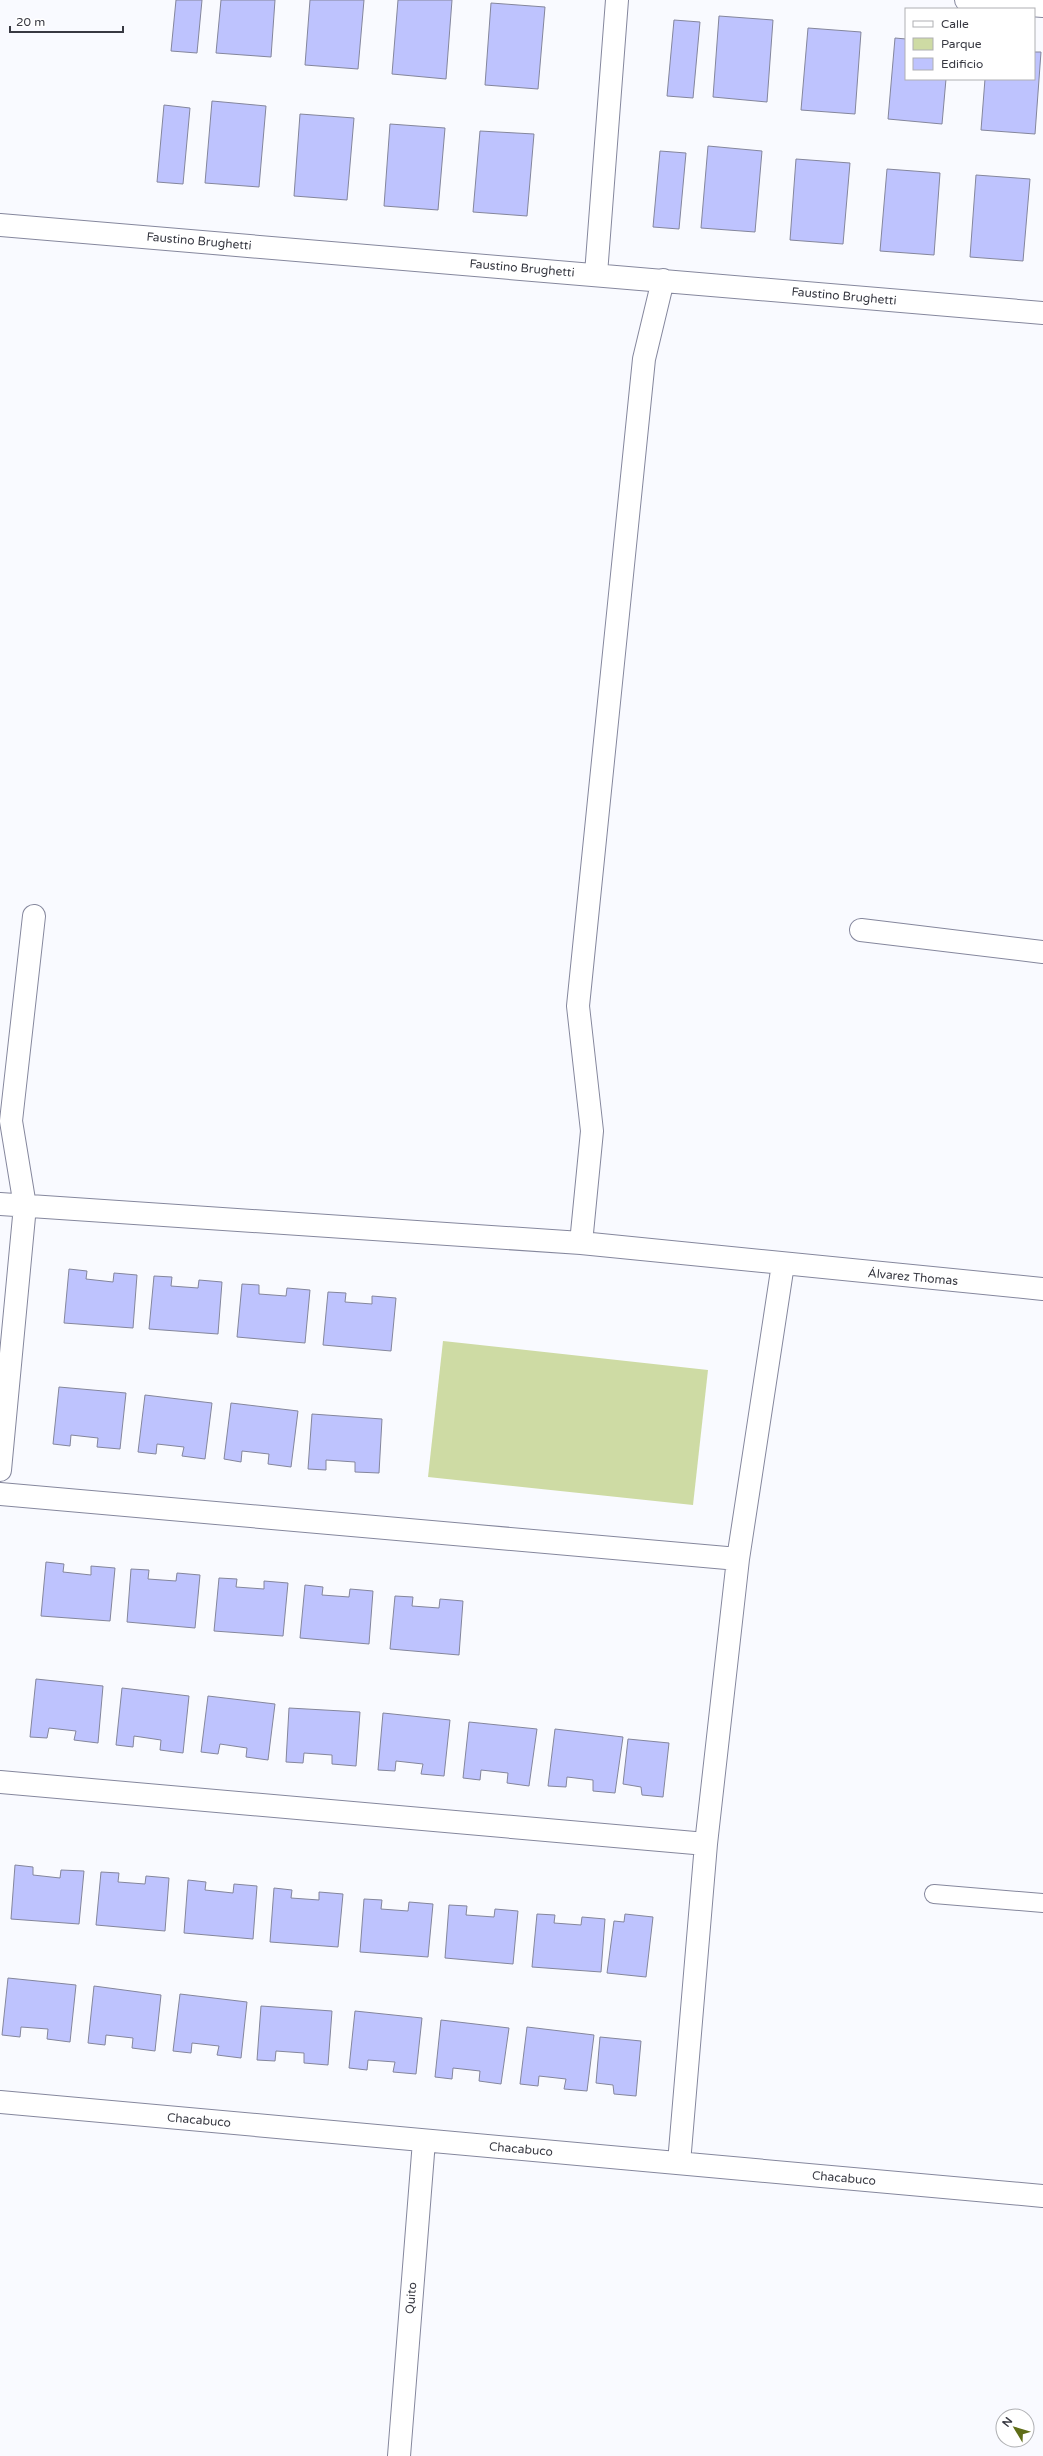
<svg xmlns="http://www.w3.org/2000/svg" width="1043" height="2456" font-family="'Varela Round',sans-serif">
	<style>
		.green { fill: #cedba4 }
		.building { fill: #bec3fe; stroke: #84869c }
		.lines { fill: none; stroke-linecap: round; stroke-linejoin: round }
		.lane-casing { stroke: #85879d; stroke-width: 20 }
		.street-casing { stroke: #85879d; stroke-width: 24 }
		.lane { stroke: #fff; stroke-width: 18 }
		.street { stroke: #fff; stroke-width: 22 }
		.labels { text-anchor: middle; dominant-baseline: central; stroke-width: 3; stroke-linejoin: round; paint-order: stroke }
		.street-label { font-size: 12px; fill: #383942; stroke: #fff }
	</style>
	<rect width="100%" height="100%" fill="#f9faff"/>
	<!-- green -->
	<path class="green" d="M 443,1341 L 708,1370 L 693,1505 L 428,1477 Z"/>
	<!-- building -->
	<path class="building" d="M 176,0 L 202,0 L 197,53 L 171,51 Z
		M 221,0 L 275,0 L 271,57 L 216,53 Z
		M 310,0 L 364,0 L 358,69 L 305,65 Z
		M 398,0 L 452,0 L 446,79 L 392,74 Z
		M 491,3 L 545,7 L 538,89 L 485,85 Z
		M 719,16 L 773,20 L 767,102 L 713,97 Z
		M 674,20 L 700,22 L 693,98 L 667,96 Z
		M 808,28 L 861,32 L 855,114 L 801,110 Z
		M 895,38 L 906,39 L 906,79 L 946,79 L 942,124 L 888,119 Z
		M 1034,52 L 1041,52 L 1035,134 L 981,130 L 985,79 L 1034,79 Z
		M 212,101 L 266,106 L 259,187 L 205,183 Z
		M 164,105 L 190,108 L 183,184 L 157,182 Z
		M 300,114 L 354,118 L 347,200 L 294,196 Z
		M 390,124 L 445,128 L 438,210 L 384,206 Z
		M 480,131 L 534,134 L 527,216 L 473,212 Z
		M 708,146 L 762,151 L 755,232 L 701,228 Z
		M 660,151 L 686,153 L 679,229 L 653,227 Z
		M 796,159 L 850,163 L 843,244 L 790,240 Z
		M 887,169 L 940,173 L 934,255 L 880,251 Z
		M 976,175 L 1030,179 L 1023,261 L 970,257 Z
		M 69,1269 L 87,1271 L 86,1279 L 113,1282 L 114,1273 L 137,1275 L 133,1328 L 64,1323 Z
		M 154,1276 L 172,1277 L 171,1286 L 198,1288 L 199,1280 L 222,1282 L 218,1334 L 149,1329 Z
		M 242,1284 L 259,1285 L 259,1294 L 286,1296 L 287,1288 L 310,1290 L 305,1343 L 237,1337 Z
		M 328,1292 L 346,1293 L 345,1302 L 372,1304 L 372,1296 L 396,1298 L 391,1351 L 323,1345 Z
		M 59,1387 L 126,1393 L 120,1449 L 97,1447 L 98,1438 L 71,1435 L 70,1446 L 53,1444 Z
		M 145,1395 L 212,1403 L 205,1459 L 182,1456 L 184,1447 L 157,1444 L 156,1454 L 138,1452 Z
		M 231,1403 L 298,1411 L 291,1467 L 268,1464 L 269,1454 L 242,1451 L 241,1462 L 224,1459 Z
		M 312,1414 L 382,1419 L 379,1473 L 355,1472 L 355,1462 L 326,1460 L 326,1470 L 308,1469 Z
		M 46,1562 L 64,1564 L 63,1572 L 91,1575 L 91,1566 L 115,1568 L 110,1621 L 41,1616 Z
		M 131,1569 L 149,1570 L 148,1579 L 176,1581 L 177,1573 L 200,1575 L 195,1628 L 127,1622 Z
		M 219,1578 L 237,1579 L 236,1587 L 264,1589 L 264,1581 L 288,1583 L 283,1636 L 214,1631 Z
		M 305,1585 L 323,1587 L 322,1595 L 349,1597 L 350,1589 L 373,1591 L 369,1644 L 300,1638 Z
		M 395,1596 L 413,1597 L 412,1606 L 439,1608 L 440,1599 L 463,1601 L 459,1655 L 390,1649 Z
		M 36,1679 L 103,1686 L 98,1743 L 74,1740 L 76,1731 L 49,1728 L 47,1738 L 30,1737 Z
		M 122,1688 L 189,1696 L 183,1753 L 160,1750 L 161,1740 L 134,1736 L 133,1747 L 116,1745 Z
		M 208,1696 L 275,1704 L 268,1760 L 246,1757 L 247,1748 L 220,1744 L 218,1754 L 201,1752 Z
		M 289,1708 L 360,1712 L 356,1766 L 332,1764 L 332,1755 L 304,1753 L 303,1763 L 286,1762 Z
		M 383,1713 L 450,1720 L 444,1776 L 421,1774 L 423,1764 L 396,1761 L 395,1771 L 378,1770 Z
		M 469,1722 L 537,1729 L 529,1786 L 507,1783 L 508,1773 L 481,1770 L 480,1780 L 463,1778 Z
		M 555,1729 L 623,1737 L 615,1793 L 593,1791 L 593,1780 L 567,1777 L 566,1787 L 548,1786 Z
		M 628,1739 L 669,1743 L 663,1797 L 642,1795 L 641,1787 L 623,1784 Z
		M 15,1865 L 33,1867 L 33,1875 L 60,1878 L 61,1870 L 84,1871 L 79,1924 L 11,1919 Z
		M 101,1872 L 119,1873 L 118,1882 L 145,1884 L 146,1876 L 169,1878 L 165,1931 L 96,1925 Z
		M 188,1880 L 206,1882 L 205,1890 L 233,1893 L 234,1884 L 257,1886 L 253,1939 L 184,1933 Z
		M 274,1888 L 292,1890 L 291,1898 L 319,1900 L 319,1892 L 343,1894 L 338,1947 L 270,1942 Z
		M 364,1899 L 382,1900 L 381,1909 L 408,1911 L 409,1902 L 433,1904 L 428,1957 L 360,1952 Z
		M 449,1905 L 467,1906 L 466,1915 L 494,1917 L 495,1909 L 518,1911 L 513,1964 L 445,1958 Z
		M 537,1914 L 555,1915 L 554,1923 L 581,1925 L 582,1917 L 605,1919 L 601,1972 L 532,1967 Z
		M 625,1914 L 653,1917 L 646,1977 L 607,1973 L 614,1921 L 624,1922 Z
		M 8,1978 L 76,1985 L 70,2042 L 47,2039 L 48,2029 L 21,2027 L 20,2037 L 2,2035 Z
		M 94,1986 L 161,1995 L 155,2051 L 132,2048 L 133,2038 L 106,2035 L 105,2045 L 88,2043 Z
		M 180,1994 L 247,2002 L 241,2058 L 217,2055 L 219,2046 L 192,2043 L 191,2053 L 173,2051 Z
		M 261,2006 L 332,2011 L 328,2065 L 304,2063 L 304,2053 L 276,2051 L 275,2061 L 257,2060 Z
		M 355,2011 L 422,2018 L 416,2074 L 393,2072 L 395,2062 L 368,2060 L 367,2070 L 349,2068 Z
		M 441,2020 L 509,2028 L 501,2084 L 479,2081 L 480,2071 L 453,2068 L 452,2079 L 435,2077 Z
		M 527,2027 L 594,2035 L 587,2091 L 564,2089 L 566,2079 L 539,2076 L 538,2086 L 520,2084 Z
		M 600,2037 L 641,2041 L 636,2096 L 614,2094 L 613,2085 L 596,2083 Z"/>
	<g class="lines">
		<defs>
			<path id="lane" d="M 934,1894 L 1043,1903"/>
			<path id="street" d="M 966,0 L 1043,6
				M 0,225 L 1043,313
				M 596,274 L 617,0
				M 861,930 L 1043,952
				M 0,1204 L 581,1243 L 1043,1289
				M 581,1243 L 592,1131 L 578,1006 L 644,359 L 663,280
				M 0,1470 L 25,1206 L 11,1121 L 34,916
				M 0,1494 L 738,1559
				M 0,1782 L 706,1844
				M 0,2102 L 1043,2196
				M 679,2163 L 706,1844 L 738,1559 L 783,1264
				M 399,2456 L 424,2141"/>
		</defs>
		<!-- lane casing -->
		<use href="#lane" class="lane-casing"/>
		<!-- street casing -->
		<use href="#street" class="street-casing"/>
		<!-- lane -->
		<use href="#lane" class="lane"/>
		<!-- street -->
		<use href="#street" class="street"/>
	</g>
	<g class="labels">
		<!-- street labels -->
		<g class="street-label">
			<text transform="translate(199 241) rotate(5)">Faustino Brughetti</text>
			<text transform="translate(522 268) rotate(5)">Faustino Brughetti</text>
			<text transform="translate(844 296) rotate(5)">Faustino Brughetti</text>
			<text transform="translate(913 1277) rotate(5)">Álvarez Thomas</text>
			<text transform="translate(199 2120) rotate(5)">Chacabuco</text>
			<text transform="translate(521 2149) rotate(5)">Chacabuco</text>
			<text transform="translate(844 2178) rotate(5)">Chacabuco</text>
			<text transform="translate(411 2298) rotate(-85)">Quito</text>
		</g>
	</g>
	<!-- legend -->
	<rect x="905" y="8" width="130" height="72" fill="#ffffff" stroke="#afb0b3"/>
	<rect x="913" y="21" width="20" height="6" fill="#ffffff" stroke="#afb0b3"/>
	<text x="941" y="28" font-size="12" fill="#383942">Calle</text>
	<rect x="913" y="38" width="20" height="12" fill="#cedba4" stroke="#afb0b3"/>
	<text x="941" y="48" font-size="12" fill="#383942">Parque</text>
	<rect x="913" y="58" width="20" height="12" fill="#bec3fe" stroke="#afb0b3"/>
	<text x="941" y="68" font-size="12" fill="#383942">Edificio</text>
	<!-- north arrow -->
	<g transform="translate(1015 2428) rotate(308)"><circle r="19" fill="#ffffff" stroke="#afb0b3"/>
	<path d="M0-3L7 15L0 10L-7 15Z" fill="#5f6d18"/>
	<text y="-6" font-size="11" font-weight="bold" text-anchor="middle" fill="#383942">N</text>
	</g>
	<!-- scale -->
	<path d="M10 26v6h113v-6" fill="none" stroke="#383942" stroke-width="2"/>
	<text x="16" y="26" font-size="12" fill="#383942" stroke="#ffffff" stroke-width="3" paint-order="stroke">20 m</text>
</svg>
